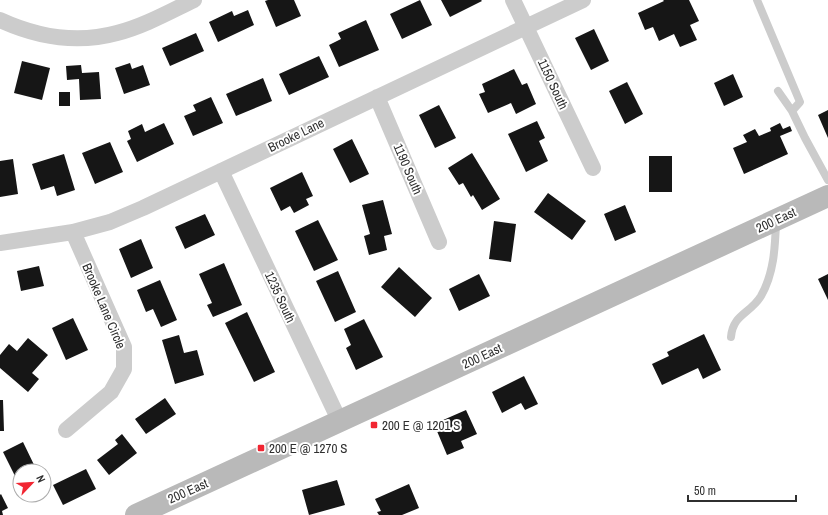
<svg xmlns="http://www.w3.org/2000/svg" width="828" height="515" font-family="'Archivo Narrow',sans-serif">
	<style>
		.building { fill: #161616 }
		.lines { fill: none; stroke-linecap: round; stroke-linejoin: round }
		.service { stroke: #ccc; stroke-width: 8 }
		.minor { stroke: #ccc; stroke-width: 16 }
		.secondary { stroke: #b9b9b9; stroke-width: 22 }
		.poi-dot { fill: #f12632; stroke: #fff; stroke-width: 1.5 }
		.labels { text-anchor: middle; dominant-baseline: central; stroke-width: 4; stroke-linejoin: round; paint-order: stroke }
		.street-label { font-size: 13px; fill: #2f2f2f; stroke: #fff }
		.poi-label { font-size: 13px; fill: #2f2f2f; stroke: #fff; text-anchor: start }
	</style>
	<rect width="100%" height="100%" fill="#fff"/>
	<!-- building -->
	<path class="building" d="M 268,0 L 294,0 L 301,16 L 276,27 L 265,1 Z
		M 420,0 L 432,25 L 402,39 L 390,14 Z
		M 441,0 L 481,0 L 482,1 L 450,17 Z
		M 663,0 L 689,0 L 699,21 L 690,25 L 697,40 L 680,47 L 674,34 L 659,41 L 653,27 L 645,30 L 638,13 L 664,1 Z
		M 248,10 L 254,25 L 218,42 L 209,22 L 232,11 L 234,16 Z
		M 366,20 L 379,50 L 339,67 L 329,45 L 341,39 L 338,33 Z
		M 594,29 L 609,61 L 591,70 L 575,38 Z
		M 196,33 L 204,51 L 170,66 L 162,48 Z
		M 319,56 L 329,77 L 289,95 L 279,74 Z
		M 22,61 L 50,68 L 42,100 L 14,93 Z
		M 130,63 L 132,69 L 143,65 L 150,85 L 124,94 L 115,68 Z
		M 81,65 L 82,73 L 99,72 L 101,99 L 80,100 L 79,79 L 67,80 L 66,66 Z
		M 514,69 L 522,85 L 527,83 L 536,104 L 516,114 L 511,103 L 488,113 L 479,94 L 485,92 L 482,84 Z
		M 733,74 L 743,97 L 724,106 L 714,83 Z
		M 263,78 L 272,101 L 236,116 L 226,94 Z
		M 627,82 L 643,114 L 625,124 L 609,91 Z
		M 59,92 L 70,92 L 70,106 L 59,106 Z
		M 211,97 L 223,123 L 193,136 L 184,116 L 196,111 L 193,105 Z
		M 439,105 L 456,138 L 435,148 L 419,115 Z
		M 828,110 L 828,138 L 818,115 Z
		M 537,121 L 545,138 L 539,141 L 548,161 L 526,172 L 508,134 Z
		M 164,123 L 174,144 L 137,162 L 127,141 L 131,139 L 128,131 L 142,124 L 145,132 Z
		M 780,123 L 783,129 L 790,126 L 792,131 L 780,136 L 788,154 L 744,174 L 733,148 L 747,142 L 743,135 L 755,129 L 759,136 L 771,131 L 770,128 Z
		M 352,139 L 369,174 L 350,183 L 333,149 Z
		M 110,142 L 123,172 L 95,184 L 82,153 Z
		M 472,153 L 500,199 L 482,210 L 473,195 L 471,197 L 463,183 L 459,185 L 448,168 Z
		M 64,154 L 75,190 L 57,196 L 54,186 L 41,190 L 32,164 Z
		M 649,156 L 672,156 L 672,192 L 649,192 Z
		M 13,159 L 18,194 L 0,197 L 0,161 Z
		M 302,172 L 313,196 L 306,199 L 309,205 L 294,213 L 290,206 L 281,211 L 270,188 Z
		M 548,193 L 586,221 L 572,240 L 534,212 Z
		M 383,200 L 392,234 L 384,236 L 387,250 L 369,255 L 364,236 L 370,234 L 362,205 Z
		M 625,205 L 636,232 L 615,241 L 604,214 Z
		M 205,214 L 215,235 L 185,249 L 175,227 Z
		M 318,220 L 338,260 L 314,271 L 295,231 Z
		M 494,221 L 516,224 L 511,262 L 489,259 Z
		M 141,239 L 153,268 L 131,278 L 119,249 Z
		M 224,263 L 242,305 L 213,317 L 207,305 L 212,303 L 199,274 Z
		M 39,266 L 44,286 L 21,291 L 17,271 Z
		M 399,267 L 432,298 L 415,317 L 381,287 Z
		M 338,271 L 356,312 L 335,322 L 316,281 Z
		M 479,274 L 490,296 L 459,311 L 449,289 Z
		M 828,274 L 828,300 L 818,279 Z
		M 160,280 L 177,320 L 161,327 L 153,309 L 146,312 L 137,290 Z
		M 247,312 L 275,372 L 254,382 L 225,323 Z
		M 73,318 L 88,350 L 66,360 L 52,328 Z
		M 364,319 L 383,357 L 356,370 L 346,348 L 351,345 L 344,329 Z
		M 704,334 L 721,370 L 703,379 L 698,368 L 662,385 L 652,364 L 669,356 L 667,352 Z
		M 179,335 L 184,353 L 197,350 L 204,375 L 175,384 L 162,340 Z
		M 28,338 L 48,355 L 32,373 L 39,379 L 28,392 L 0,368 L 0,355 L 9,344 L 17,351 Z
		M 524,376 L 538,404 L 525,410 L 521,403 L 502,413 L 492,392 Z
		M 165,398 L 176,414 L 146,434 L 135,419 Z
		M 0,400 L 3,400 L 4,431 L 0,431 Z
		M 466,410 L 477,434 L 461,441 L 464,448 L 447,455 L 434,424 Z
		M 122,434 L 137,453 L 109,475 L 97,460 L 118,444 L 115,440 Z
		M 23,442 L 37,471 L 20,471 L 20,486 L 3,452 Z
		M 86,469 L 96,489 L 63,505 L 53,485 Z
		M 337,480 L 345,505 L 309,515 L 302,490 Z
		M 409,484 L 419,508 L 402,515 L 379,515 L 377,512 L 381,511 L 375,499 Z
		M 1,494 L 8,508 L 2,511 L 3,515 L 0,515 L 0,495 Z"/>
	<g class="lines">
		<!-- service -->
		<path class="service" d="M 757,0 L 800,102 L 792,111
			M 778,91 L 792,111 L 805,138 L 828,180
			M 731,337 C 733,314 750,314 761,296 C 774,273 775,248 776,223"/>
		<!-- minor -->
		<path class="minor" d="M 513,0 L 593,168
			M 0,20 C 37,37 77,44 117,33 C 144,26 169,12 194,0
			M 377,97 L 439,242
			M 221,171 L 340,422
			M 0,243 L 73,232 L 110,222 L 143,208 L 583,0
			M 66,430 L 111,392 L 124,369 L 124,347 L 73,232"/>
		<!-- secondary -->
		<path class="secondary" d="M 136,515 L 828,196"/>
	</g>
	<!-- markers -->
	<g class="poi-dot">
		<rect x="370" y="421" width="8" height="8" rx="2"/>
		<rect x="257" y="444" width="8" height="8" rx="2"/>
	</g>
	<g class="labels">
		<!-- street labels -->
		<g class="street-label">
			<text transform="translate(553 84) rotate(65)">1150 South</text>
			<text transform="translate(296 135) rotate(-26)">Brooke Lane</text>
			<text transform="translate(408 169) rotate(67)">1190 South</text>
			<text transform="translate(776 220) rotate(-25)">200 East</text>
			<text transform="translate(280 297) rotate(65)">1235 South</text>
			<text transform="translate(104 306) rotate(67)">Brooke Lane Circle</text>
			<text transform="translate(482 356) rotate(-25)">200 East</text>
			<text transform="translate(188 491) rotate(-24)">200 East</text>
		</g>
		<!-- poi labels -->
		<g class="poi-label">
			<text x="382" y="425">200 E @ 1201 S</text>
			<text x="269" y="448">200 E @ 1270 S</text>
		</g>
	</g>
	<!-- north arrow -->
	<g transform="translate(32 483) rotate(65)"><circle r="19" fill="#ffffff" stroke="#acacac"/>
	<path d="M0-3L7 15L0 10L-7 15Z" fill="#f12632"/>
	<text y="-6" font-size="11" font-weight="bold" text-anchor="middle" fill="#2f2f2f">N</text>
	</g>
	<!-- scale -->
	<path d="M688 495v6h108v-6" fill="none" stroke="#2f2f2f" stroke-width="2"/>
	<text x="694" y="495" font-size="12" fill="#2f2f2f" stroke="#ffffff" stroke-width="3" paint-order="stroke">50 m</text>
</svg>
